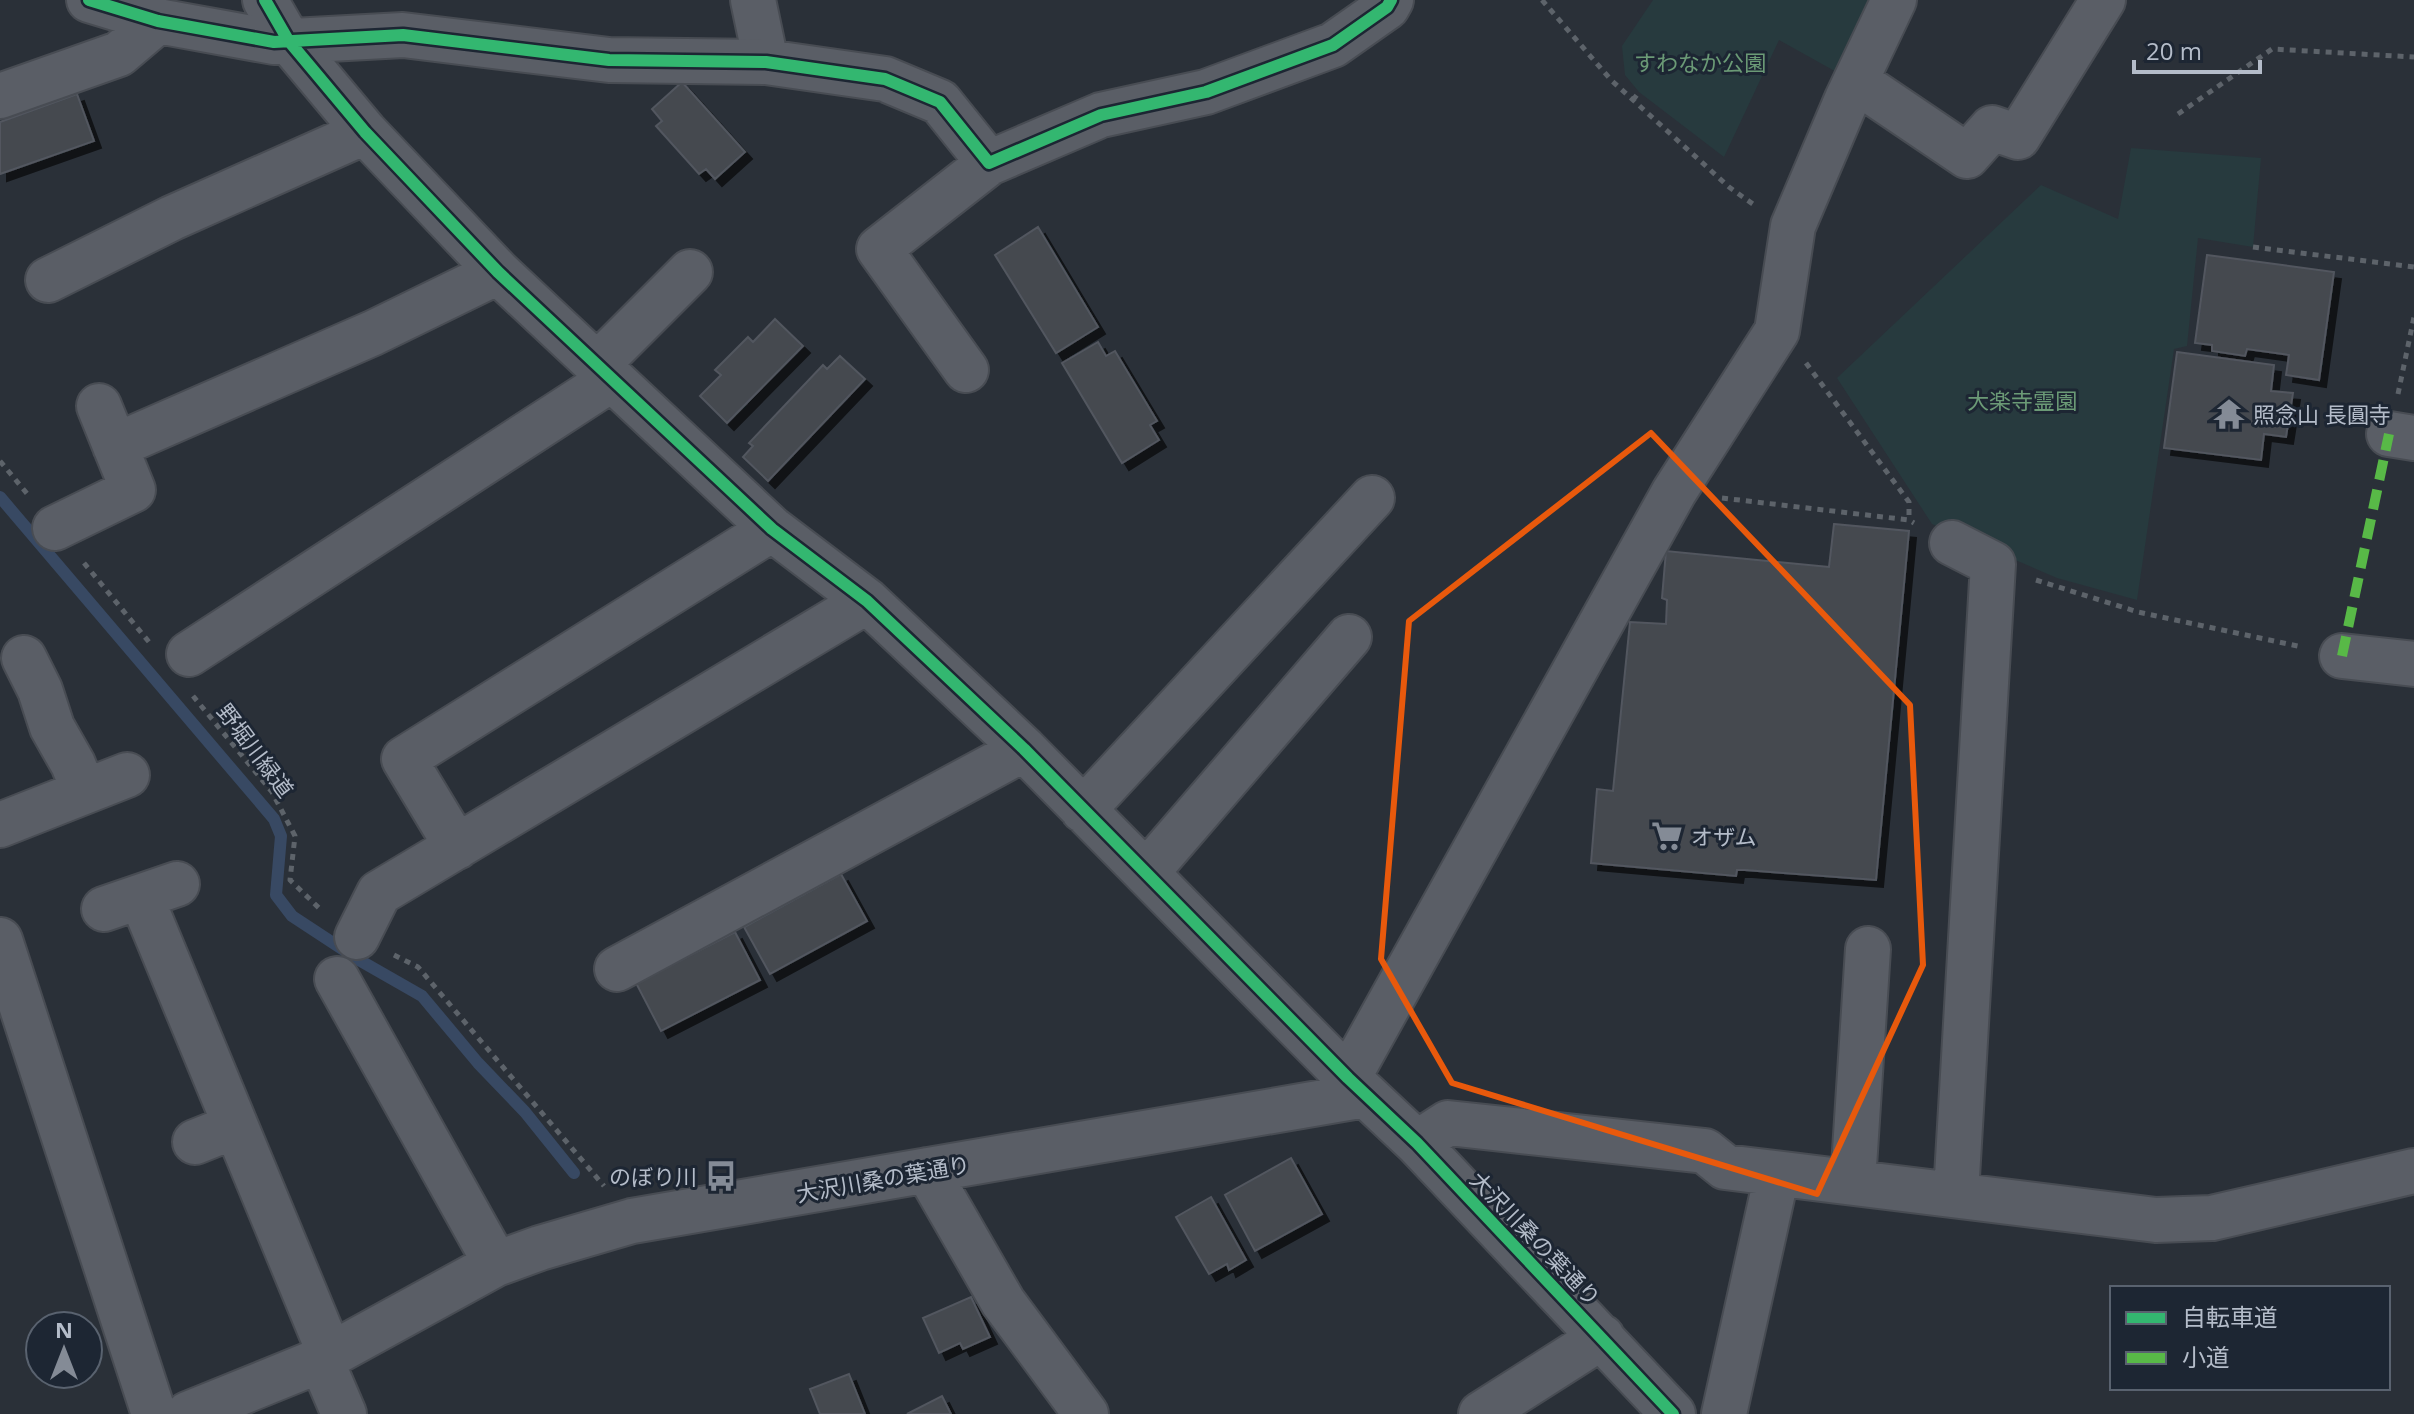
<svg xmlns="http://www.w3.org/2000/svg" width="2414" height="1414" font-family="'Open Sans','Noto Sans JP',sans-serif">
	<style>
		.green { fill: #273a3e }
		.lines { fill: none; stroke-linecap: round; stroke-linejoin: round }
		.stream { stroke: #384963; stroke-width: 12 }
		.building { fill: #444950; stroke: #52575f; stroke-width: 2; filter: url(#shadow) }
		.minor-casing { stroke: #484c53; stroke-width: 48 }
		.path { stroke: #5d636a; stroke-width: 5; stroke-dasharray: 6 6; stroke-linecap: butt }
		.minor { stroke: #5a5e66; stroke-width: 44 }
		.quiet { stroke: #58b947; stroke-width: 10; stroke-dasharray: 20 10; stroke-linecap: butt }
		.cycleway-casing { stroke: #1d2633; stroke-width: 17 }
		.cycleway { stroke: #33b770; stroke-width: 12 }
		.marked { fill: none; stroke: #e8590c; stroke-width: 6; stroke-linejoin: round }
		.labels { text-anchor: middle; dominant-baseline: central; stroke-width: 6; stroke-linejoin: round; paint-order: stroke }
		.park-label { font-size: 22px; fill: #6b9a76; stroke: #1d2633 }
		.poi-label { font-size: 22px; fill: #b4bcc9; stroke: #1d2633; text-anchor: start }
		.street-label { font-size: 22px; fill: #b4bcc9; stroke: #1d2633 }
	</style>
	<defs>
		<filter id="shadow"><feDropShadow dx="7" dy="7" stdDeviation="0" flood-color="#0009"/></filter>
	</defs>
	<rect width="100%" height="100%" fill="#2a3038"/>
	<!-- green -->
	<path class="green" d="M 1653,0 L 1875,0 L 1840,74 L 1779,40 L 1724,157 L 1639,92 L 1625,75 L 1622,46 Z
		M 2131,148 L 2261,158 L 2253,247 L 2198,238 L 2187,346 L 2174,349 L 2137,600 L 2057,578 L 1932,524 L 1837,378 L 2041,185 L 2118,219 Z"/>
	<g class="lines">
		<!-- stream -->
		<path class="stream" d="M 0,497 L 274,819 L 281,836 L 276,895 L 292,916 L 359,960 L 422,996 L 478,1063 L 525,1112 L 574,1173"/>
	</g>
	<!-- building -->
	<path class="building" d="M 682,82 L 745,152 L 715,179 L 706,169 L 699,174 L 656,126 L 662,121 L 652,109 Z
		M 77,94 L 94,141 L 0,174 L 0,122 Z
		M 1038,227 L 1098,327 L 1056,353 L 995,255 Z
		M 2207,255 L 2334,272 L 2319,380 L 2286,375 L 2289,355 L 2247,349 L 2245,356 L 2212,351 L 2212,345 L 2195,343 Z
		M 775,319 L 803,346 L 727,423 L 700,396 L 721,375 L 715,370 L 748,337 L 753,342 Z
		M 1098,342 L 1106,356 L 1115,351 L 1157,421 L 1150,425 L 1159,440 L 1122,463 L 1062,363 Z
		M 2177,352 L 2274,365 L 2271,391 L 2293,393 L 2286,437 L 2264,434 L 2261,460 L 2164,448 Z
		M 840,356 L 865,379 L 768,481 L 743,457 L 753,446 L 749,443 L 823,365 L 827,369 Z
		M 1834,524 L 1909,531 L 1876,880 L 1745,870 L 1737,870 L 1736,876 L 1591,863 L 1597,789 L 1613,791 L 1630,622 L 1666,624 L 1667,600 L 1662,598 L 1666,551 L 1829,567 Z
		M 841,874 L 867,921 L 770,974 L 744,927 Z
		M 735,932 L 760,980 L 661,1031 L 636,983 Z
		M 1291,1158 L 1322,1214 L 1255,1251 L 1225,1195 Z
		M 1211,1197 L 1246,1260 L 1229,1270 L 1227,1264 L 1209,1274 L 1176,1217 Z
		M 971,1297 L 990,1337 L 963,1349 L 960,1343 L 939,1353 L 923,1318 Z
		M 849,1374 L 865,1414 L 820,1414 L 810,1389 Z
		M 942,1396 L 951,1414 L 907,1414 Z"/>
	<g class="lines">
		<defs>
			<path id="minor" d="M 89,0 L 158,21 L 274,42 L 403,35 L 609,60 L 766,62 L 885,79 L 940,102 L 989,163 L 1101,115 L 1206,92 L 1333,45 L 1387,7 L 1391,0
				M 265,0 L 288,40 L 365,132 L 498,272 L 772,529 L 867,601 L 1024,749 L 1348,1078 L 1417,1143 L 1673,1414
				M 753,0 L 766,62
				M 1856,81 L 1967,156 L 1992,128 L 2018,137 L 2103,0
				M 0,96 L 119,54 L 158,21
				M 48,280 L 172,218 L 365,132
				M 597,365 L 690,272
				M 966,370 L 879,249 L 989,163
				M 2389,434 L 2414,438
				M 115,446 L 373,333 L 498,272
				M 55,528 L 133,490 L 99,406
				M 1952,543 L 1993,564 L 1956,1194
				M 189,654 L 612,379
				M 2342,656 L 2414,664
				M 24,658 L 40,690 L 52,727 L 73,764 L 84,791
				M 1083,810 L 1372,498
				M 0,825 L 127,775
				M 457,847 L 404,759 L 772,529
				M 1146,873 L 1349,637
				M 141,897 L 330,1354
				M 104,909 L 177,884
				M 357,937 L 379,893 L 867,601
				M 0,940 L 154,1414
				M 617,969 L 1024,749
				M 337,979 L 496,1264
				M 1348,1078 L 1674,492 L 1777,331 L 1793,226 L 1847,99 L 1894,0
				M 195,1142 L 235,1126
				M 1417,1143 L 1448,1123 L 1705,1151 L 1725,1167 L 2156,1220 L 2212,1218 L 2414,1171
				M 927,1170 L 1003,1302 L 1086,1414
				M 1853,1182 L 1868,949
				M 321,1360 L 344,1414
				M 188,1414 L 321,1360 L 496,1264 L 540,1248 L 632,1221 L 1365,1095
				M 1481,1414 L 1602,1337
				M 1724,1414 L 1777,1174"/>
		</defs>
		<!-- minor casing -->
		<use href="#minor" class="minor-casing"/>
		<!-- path -->
		<path class="path" d="M 1542,0 L 1611,80 L 1729,187 L 1757,207
			M 1633,100 L 1639,92
			M 2178,114 L 2272,49 L 2414,57
			M 2253,247 L 2414,267
			M 1806,363 L 1909,502 L 1909,520
			M 2398,394 L 2414,317
			M 0,461 L 29,496
			M 1722,498 L 1909,520 L 1914,523
			M 84,563 L 149,642
			M 2036,580 L 2138,612 L 2302,647
			M 193,696 L 272,792 L 295,836 L 290,880 L 321,910
			M 394,955 L 418,967 L 604,1186"/>
		<!-- minor -->
		<use href="#minor" class="minor"/>
		<!-- quiet -->
		<path class="quiet" d="M 2342,656 L 2389,434"/>
		<defs>
			<path id="cycleway" d="M 89,0 L 158,21 L 274,42 L 403,35 L 609,60 L 766,62 L 885,79 L 940,102 L 989,163 L 1101,115 L 1206,92 L 1333,45 L 1387,7 L 1391,0
				M 265,0 L 288,40 L 365,132 L 498,272 L 772,529 L 867,601 L 1024,749 L 1348,1078 L 1417,1143 L 1673,1414"/>
		</defs>
		<!-- cycleway casing -->
		<use href="#cycleway" class="cycleway-casing"/>
		<!-- cycleway -->
		<use href="#cycleway" class="cycleway"/>
	</g>
	<!-- marked area -->
	<path class="marked" d="M 1651,433 L 1910,705 L 1923,965 L 1817,1194 L 1452,1083 L 1381,959 L 1409,621 Z"/>
	<!-- icons -->
	<defs>
		<symbol id="temple-bare" viewBox="-9 -9 18 18"><path d="M0-6L5-2H3V0L6.5 2.5H4V6H1.5V3h-3V6H-4V2.5H-6.5L-3 0V-2H-5Z" fill="#848b96" stroke="#1d2633" stroke-width="2.5" paint-order="stroke"/></symbol>
		<symbol id="supermarket-bare" viewBox="-9 -9 18 18"><path d="M-6-5.5h2.5l.6 2H6L4.5 2H-2.5L-4.4-4H-6ZM-1.5 3.2a1.3 1.3 0 1 0 .1 0ZM3 3.2a1.3 1.3 0 1 0 .1 0Z" fill="#848b96" stroke="#1d2633" stroke-width="2.5" paint-order="stroke"/></symbol>
		<symbol id="bus-bare" viewBox="-9 -9 18 18"><path d="M-5-6H5V4H4V6H2V4H-2V6H-4V4H-5ZM-3.5-4V0h7V-4ZM-3.5 1.2v1.5H-2V1.2ZM2 1.2v1.5H3.5V1.2Z" fill="#848b96" stroke="#1d2633" stroke-width="2.5" paint-order="stroke"/></symbol>
	</defs>
	<g fill-rule="evenodd">
		<use href="#temple-bare" x="2207" y="392" width="44" height="44"/>
		<use href="#supermarket-bare" x="1645" y="814" width="44" height="44"/>
		<use href="#bus-bare" x="699" y="1154" width="44" height="44"/>
	</g>
	<g class="labels">
		<!-- park labels -->
		<g class="park-label">
			<text x="1700" y="62">すわなか公園</text>
			<text x="2022" y="400">大楽寺霊園</text>
		</g>
		<!-- poi labels -->
		<g class="poi-label">
			<text x="2253" y="414">照念山 長圓寺</text>
			<text x="1691" y="836">オザム</text>
			<text x="697" y="1176" text-anchor="end">のぼり川</text>
		</g>
		<!-- street labels -->
		<g class="street-label">
			<text transform="translate(256 750) rotate(53)">野堀川緑道</text>
			<text transform="translate(883 1178) rotate(-10)">大沢川桑の葉通り</text>
			<text transform="translate(1536 1238) rotate(46)">大沢川桑の葉通り</text>
		</g>
	</g>
	<!-- legend -->
	<rect x="2110" y="1286" width="280" height="104" fill="#1d2633" stroke="#59626f" stroke-width="2"/>
	<rect x="2126" y="1312" width="40" height="12" fill="#33b770" stroke="#59626f" stroke-width="2"/>
	<text x="2182" y="1326" font-size="24" fill="#b4bcc9">自転車道</text>
	<rect x="2126" y="1352" width="40" height="12" fill="#58b947" stroke="#59626f" stroke-width="2"/>
	<text x="2182" y="1366" font-size="24" fill="#b4bcc9">小道</text>
	<!-- north arrow -->
	<g transform="translate(64 1350)"><circle r="38" fill="#1d2633" stroke="#59626f" stroke-width="2"/>
	<path d="M0-6L14 30L0 20L-14 30Z" fill="#848b96"/>
	<text y="-12" font-size="22" font-weight="bold" text-anchor="middle" fill="#b4bcc9">N</text>
	</g>
	<!-- scale -->
	<path d="M2134 60v12h126v-12" fill="none" stroke="#b4bcc9" stroke-width="4"/>
	<text x="2146" y="60" font-size="24" fill="#b4bcc9" stroke="#1d2633" stroke-width="6" paint-order="stroke">20 m</text>
</svg>
